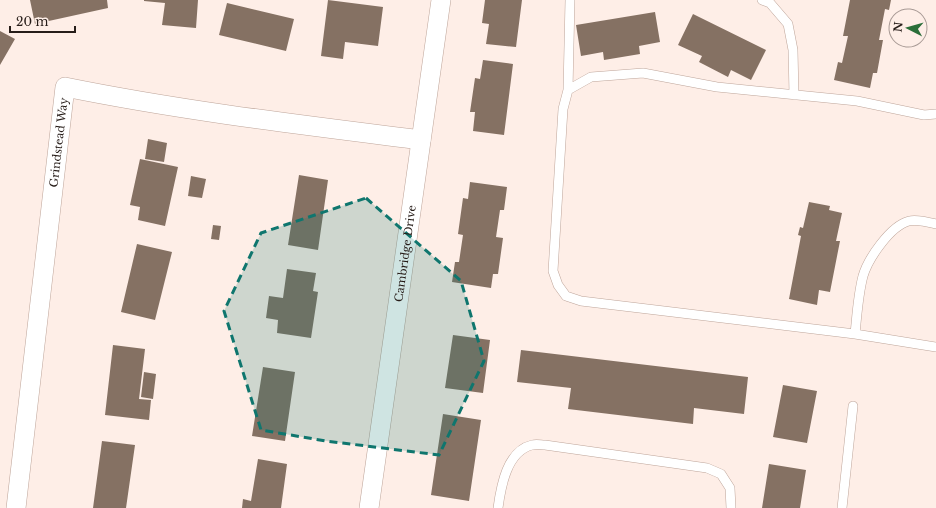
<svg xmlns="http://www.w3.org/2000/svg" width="936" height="508" font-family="'Libre Baskerville',serif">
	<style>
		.building { fill: #857163 }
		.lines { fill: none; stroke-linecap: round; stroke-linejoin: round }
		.service-casing { stroke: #bea59a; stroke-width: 10 }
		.minor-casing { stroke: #bea59a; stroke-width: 20 }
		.service { stroke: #fff; stroke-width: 9 }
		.minor { stroke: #fff; stroke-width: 19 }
		.marked { fill: #0f766e; fill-opacity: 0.2; stroke: #0f766e; stroke-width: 3; stroke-dasharray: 8 5; stroke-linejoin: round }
		.labels { text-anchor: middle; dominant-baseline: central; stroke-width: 3; stroke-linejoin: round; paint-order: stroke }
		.street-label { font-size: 11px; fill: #271d19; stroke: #feeee7 }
	</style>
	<rect width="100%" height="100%" fill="#feeee7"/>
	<!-- building -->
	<path class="building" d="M 30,0 L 107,0 L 108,8 L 35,24 Z
		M 144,0 L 198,0 L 196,28 L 162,25 L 165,3 L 144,1 Z
		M 328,0 L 383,7 L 378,46 L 345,42 L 343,59 L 321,56 Z
		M 485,0 L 522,0 L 516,47 L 486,44 L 489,24 L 482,23 Z
		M 850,0 L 891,0 L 889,10 L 885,9 L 879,40 L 883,40 L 877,73 L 873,73 L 870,88 L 834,80 L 838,62 L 842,63 L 848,36 L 843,36 Z
		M 227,3 L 294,19 L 286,51 L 219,35 Z
		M 655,12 L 660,42 L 639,46 L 640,54 L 604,60 L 603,52 L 581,56 L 576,25 Z
		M 693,14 L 766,50 L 751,80 L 731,70 L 728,77 L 699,62 L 702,56 L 678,45 Z
		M 0,31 L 15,39 L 0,65 Z
		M 483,60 L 513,64 L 504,135 L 473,131 L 475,112 L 470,112 L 475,78 L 480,79 Z
		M 148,139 L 167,143 L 164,162 L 145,159 Z
		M 140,159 L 178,167 L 165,226 L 138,220 L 140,207 L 130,205 Z
		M 299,175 L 328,180 L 318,250 L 288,245 Z
		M 191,176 L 206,179 L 202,198 L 188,196 Z
		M 470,182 L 507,187 L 504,210 L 500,210 L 496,237 L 503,238 L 498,274 L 493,274 L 491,288 L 452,282 L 455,262 L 459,262 L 463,235 L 458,234 L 463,198 L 468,199 Z
		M 809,202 L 830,206 L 829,210 L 842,213 L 836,241 L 840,241 L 830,292 L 819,290 L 817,305 L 789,299 L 801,236 L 798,235 L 800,227 L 803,228 Z
		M 213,225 L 221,226 L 219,240 L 211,239 Z
		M 137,244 L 172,252 L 155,320 L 121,312 Z
		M 287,269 L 316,273 L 313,291 L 318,292 L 311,338 L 277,333 L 278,320 L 266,318 L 269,296 L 283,298 Z
		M 453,335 L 490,340 L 483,393 L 445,388 Z
		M 113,345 L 145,349 L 139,399 L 151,400 L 149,420 L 105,415 Z
		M 521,350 L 748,377 L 744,414 L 694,408 L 693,424 L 568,409 L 571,388 L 517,382 Z
		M 263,367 L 295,372 L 285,441 L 252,436 Z
		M 144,372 L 156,374 L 153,399 L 141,397 Z
		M 783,385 L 817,391 L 807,443 L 773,437 Z
		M 443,414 L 481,420 L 469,501 L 431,495 Z
		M 102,441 L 135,445 L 126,508 L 93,508 Z
		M 258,459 L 287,464 L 281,508 L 242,508 L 243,499 L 251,501 Z
		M 769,464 L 806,470 L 800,508 L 762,508 Z"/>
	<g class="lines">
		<defs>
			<path id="service" d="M 762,0 L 770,3 L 788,24 L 793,50 L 794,95
				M 568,90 L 570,0
				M 936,224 C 928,222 917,219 909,221 C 890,226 868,259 863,276 C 858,295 857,315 855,334 L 936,347
				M 855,334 L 581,301 L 566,296 L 558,285 L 553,271 L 563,109 L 568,90 L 591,77 L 643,73 L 717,87 L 857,101 L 924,115 L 936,114
				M 498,508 C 501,486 507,451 532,445 C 536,444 541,445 545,445 L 707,468 L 721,474 L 730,488 L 731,508
				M 842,508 L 853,406"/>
			<g id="minor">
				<path id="s1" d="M 16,508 L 65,87 C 183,111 302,125 421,140"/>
				<path id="s2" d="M 369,508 L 441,0"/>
			</g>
		</defs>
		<!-- service casing -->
		<use href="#service" class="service-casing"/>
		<!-- minor casing -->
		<use href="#minor" class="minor-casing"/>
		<!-- service -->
		<use href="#service" class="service"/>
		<!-- minor -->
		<use href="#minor" class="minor"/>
	</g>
	<!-- marked area -->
	<path class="marked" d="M 366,198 L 461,281 L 484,361 L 439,455 L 326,441 L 261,430 L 224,311 L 261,233 Z"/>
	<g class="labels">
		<!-- street labels -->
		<g class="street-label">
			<text stroke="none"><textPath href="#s1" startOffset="368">Grindstead Way</textPath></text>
			<text stroke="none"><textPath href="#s2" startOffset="257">Cambridge Drive</textPath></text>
		</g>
	</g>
	<!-- north arrow -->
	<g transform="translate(908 28) rotate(276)"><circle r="19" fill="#feeee7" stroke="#a89a95"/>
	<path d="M0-3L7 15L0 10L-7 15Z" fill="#2b6e39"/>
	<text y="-6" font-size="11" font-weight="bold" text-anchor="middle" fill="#271d19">N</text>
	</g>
	<!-- scale -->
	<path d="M10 26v6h65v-6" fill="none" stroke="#271d19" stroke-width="2"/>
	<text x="16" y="26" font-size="12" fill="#271d19" stroke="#feeee7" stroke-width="3" paint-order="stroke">20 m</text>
</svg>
